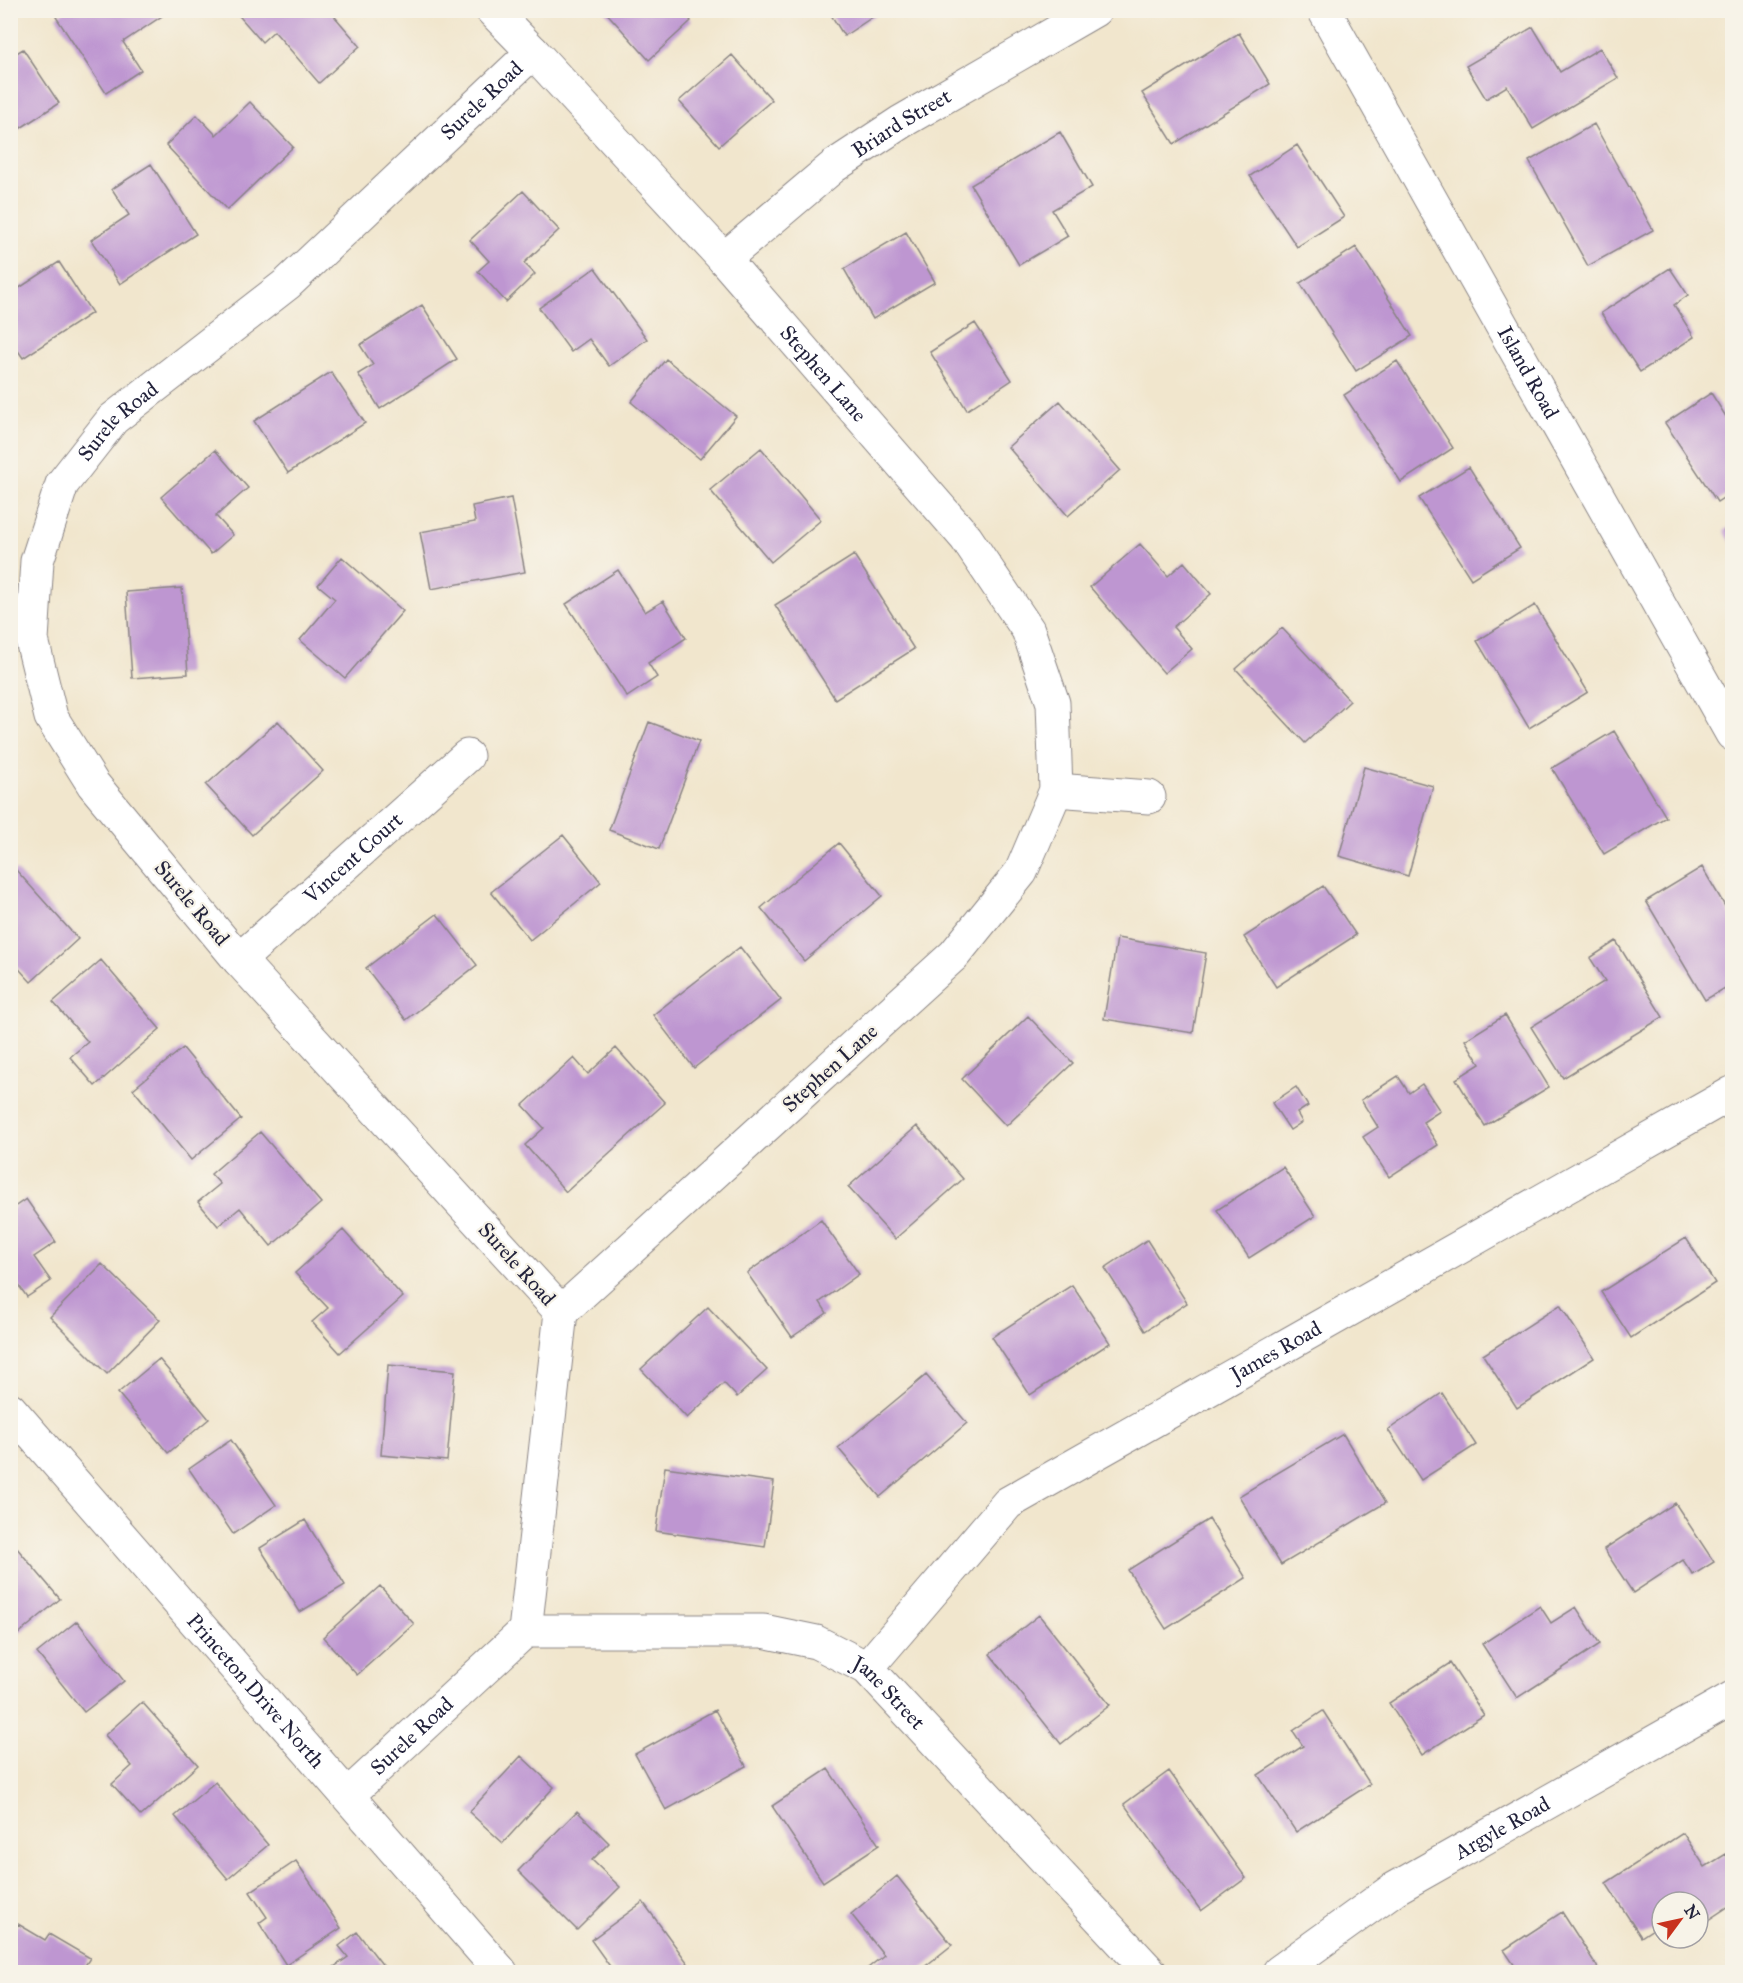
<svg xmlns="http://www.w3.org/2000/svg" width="1743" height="1983" font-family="'IM FELL Great Primer',serif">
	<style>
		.building { fill: #be96d1 }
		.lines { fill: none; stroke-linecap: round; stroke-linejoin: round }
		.minor-casing { stroke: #8a8484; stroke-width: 35 }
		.minor { stroke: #fff; stroke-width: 33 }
		.labels { text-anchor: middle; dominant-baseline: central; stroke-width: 4.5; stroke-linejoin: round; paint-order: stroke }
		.street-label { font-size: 21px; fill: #22223b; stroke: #f7f3e8 }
	</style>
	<rect width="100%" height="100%" fill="#f7f3e8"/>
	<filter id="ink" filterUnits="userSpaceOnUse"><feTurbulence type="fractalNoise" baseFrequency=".0167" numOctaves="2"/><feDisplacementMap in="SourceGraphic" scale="12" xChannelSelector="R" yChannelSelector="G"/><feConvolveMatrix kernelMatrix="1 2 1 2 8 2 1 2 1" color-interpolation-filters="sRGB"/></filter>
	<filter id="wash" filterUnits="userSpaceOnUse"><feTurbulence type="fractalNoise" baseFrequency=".008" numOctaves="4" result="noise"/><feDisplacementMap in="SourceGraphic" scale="24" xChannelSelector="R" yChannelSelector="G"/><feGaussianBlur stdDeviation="1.35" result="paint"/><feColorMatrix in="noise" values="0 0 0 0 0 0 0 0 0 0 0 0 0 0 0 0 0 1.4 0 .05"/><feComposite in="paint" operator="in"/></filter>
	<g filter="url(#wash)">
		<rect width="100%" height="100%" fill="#f1e6cd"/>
		<g id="blocks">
			<!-- building -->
			<path class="building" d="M 66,10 L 158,10 L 162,16 L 123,42 L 141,70 L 106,93 L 56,17 Z
				M 234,10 L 329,10 L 360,46 L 319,83 L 274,31 L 262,42 Z
				M 604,10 L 682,10 L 691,21 L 649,60 Z
				M 828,10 L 883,10 L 844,36 Z
				M 1426,10 L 1438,10 L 1430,16 Z
				M 1533,27 L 1560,72 L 1600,48 L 1618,78 L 1533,129 L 1507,86 L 1486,99 L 1466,66 Z
				M 1239,33 L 1270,84 L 1174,144 L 1142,93 Z
				M 23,49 L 59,103 L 10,135 L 10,57 Z
				M 732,55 L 772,100 L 719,146 L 679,101 Z
				M 250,102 L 293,147 L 227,210 L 166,145 L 197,115 L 216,135 Z
				M 1594,124 L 1653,230 L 1588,266 L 1529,161 Z
				M 1060,132 L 1092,187 L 1052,210 L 1068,236 L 1019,265 L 971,185 Z
				M 1297,145 L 1344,217 L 1297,247 L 1250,176 Z
				M 151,164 L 196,234 L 120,284 L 91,240 L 129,215 L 112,189 Z
				M 523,191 L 559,230 L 524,263 L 535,274 L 506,302 L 478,271 L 489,261 L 470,240 Z
				M 906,232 L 935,282 L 873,319 L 844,269 Z
				M 1356,247 L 1412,336 L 1356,371 L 1300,283 Z
				M 59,262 L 92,313 L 23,358 L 10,339 L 10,294 Z
				M 595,268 L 647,339 L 609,366 L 589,339 L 571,352 L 539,308 Z
				M 1670,268 L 1688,295 L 1674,305 L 1694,337 L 1640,372 L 1601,313 Z
				M 422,305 L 457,359 L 380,409 L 358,374 L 373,365 L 360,345 Z
				M 975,323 L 1012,380 L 967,410 L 930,352 Z
				M 666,359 L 736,416 L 700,459 L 631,402 Z
				M 1397,361 L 1453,448 L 1401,482 L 1344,395 Z
				M 331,372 L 365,423 L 288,473 L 254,421 Z
				M 1711,393 L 1732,426 L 1732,465 L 1728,468 L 1732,474 L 1732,492 L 1717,502 L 1665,423 Z
				M 1060,401 L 1120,470 L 1068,516 L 1008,447 Z
				M 761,448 L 821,520 L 771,562 L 710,490 Z
				M 215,450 L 248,488 L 216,516 L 233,535 L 211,554 L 161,497 Z
				M 1469,467 L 1520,548 L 1471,579 L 1419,498 Z
				M 511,498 L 525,572 L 431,589 L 420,532 L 475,522 L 472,506 Z
				M 1732,525 L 1732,544 L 1724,531 Z
				M 1140,544 L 1168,576 L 1184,562 L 1211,594 L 1173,627 L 1192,649 L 1164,673 L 1090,587 Z
				M 854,555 L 914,649 L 835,699 L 775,605 Z
				M 342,557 L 403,611 L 345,678 L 300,640 L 335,599 L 318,585 Z
				M 618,570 L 645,612 L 663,601 L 686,638 L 648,663 L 657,677 L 627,697 L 566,604 Z
				M 182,588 L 188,674 L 132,678 L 126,592 Z
				M 1535,605 L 1588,692 L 1529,728 L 1477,641 Z
				M 1282,628 L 1350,701 L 1305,743 L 1236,669 Z
				M 278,721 L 323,771 L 252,835 L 206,785 Z
				M 649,722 L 699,741 L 659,849 L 609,830 Z
				M 1614,731 L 1666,817 L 1604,854 L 1552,768 Z
				M 1364,767 L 1433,786 L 1408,876 L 1339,856 Z
				M 563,835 L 601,882 L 530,940 L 491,892 Z
				M 839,843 L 882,896 L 804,961 L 761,908 Z
				M 1702,867 L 1732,918 L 1732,984 L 1705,1000 L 1646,901 Z
				M 16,870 L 78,939 L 31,982 L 10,959 L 10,874 Z
				M 1323,886 L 1356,935 L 1276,987 L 1244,937 Z
				M 437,914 L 477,965 L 406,1020 L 366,968 Z
				M 1117,938 L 1206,953 L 1193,1033 L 1104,1019 Z
				M 1616,941 L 1663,1017 L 1563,1078 L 1531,1027 L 1605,981 L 1590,958 Z
				M 740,947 L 781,1000 L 694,1068 L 653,1015 Z
				M 101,960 L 160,1029 L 95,1086 L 70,1057 L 88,1042 L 53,1002 Z
				M 1505,1015 L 1549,1087 L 1485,1126 L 1456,1079 L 1480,1064 L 1465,1040 Z
				M 1028,1016 L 1073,1063 L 1006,1126 L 962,1079 Z
				M 183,1048 L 241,1119 L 191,1160 L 133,1089 Z
				M 616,1048 L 665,1103 L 566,1192 L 525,1145 L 544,1128 L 523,1105 L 574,1058 L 588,1074 Z
				M 1398,1076 L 1409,1093 L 1422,1084 L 1440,1111 L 1423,1122 L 1438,1145 L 1389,1177 L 1363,1137 L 1378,1127 L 1361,1100 Z
				M 1296,1087 L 1308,1106 L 1297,1113 L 1302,1122 L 1290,1130 L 1272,1103 Z
				M 917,1126 L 963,1179 L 895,1239 L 848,1187 Z
				M 260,1132 L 321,1203 L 271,1246 L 240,1208 L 218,1226 L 198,1202 L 220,1184 L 211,1174 Z
				M 1283,1167 L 1315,1216 L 1249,1258 L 1217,1210 Z
				M 26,1199 L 56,1242 L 34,1257 L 51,1281 L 27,1297 L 10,1273 L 10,1210 Z
				M 821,1220 L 859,1274 L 820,1302 L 827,1313 L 792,1337 L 747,1273 Z
				M 343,1230 L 403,1297 L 340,1353 L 312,1322 L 328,1308 L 295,1273 Z
				M 1686,1238 L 1715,1283 L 1631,1338 L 1601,1292 Z
				M 1147,1240 L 1187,1303 L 1145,1331 L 1105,1268 Z
				M 102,1264 L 160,1320 L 107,1374 L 50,1317 Z
				M 1072,1285 L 1110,1343 L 1030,1395 L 992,1337 Z
				M 1560,1305 L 1594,1358 L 1517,1408 L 1483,1355 Z
				M 708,1307 L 767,1370 L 737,1397 L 724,1383 L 687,1418 L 641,1369 Z
				M 159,1359 L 209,1419 L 168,1453 L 118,1393 Z
				M 388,1365 L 455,1371 L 447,1461 L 381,1455 Z
				M 926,1375 L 967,1423 L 880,1497 L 838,1448 Z
				M 1442,1393 L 1476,1445 L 1421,1480 L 1388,1430 Z
				M 1343,1434 L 1385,1503 L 1281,1565 L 1239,1496 Z
				M 231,1440 L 276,1505 L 233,1534 L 189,1469 Z
				M 665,1467 L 774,1482 L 765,1547 L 656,1531 Z
				M 1675,1503 L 1714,1562 L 1693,1575 L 1683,1560 L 1633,1593 L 1604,1549 Z
				M 1209,1519 L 1246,1578 L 1166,1629 L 1128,1570 Z
				M 305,1520 L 345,1585 L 300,1612 L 260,1548 Z
				M 10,1540 L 60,1599 L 10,1641 Z
				M 380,1586 L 414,1624 L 357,1675 L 323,1637 Z
				M 1540,1606 L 1551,1623 L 1576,1607 L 1600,1644 L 1517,1698 L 1482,1644 Z
				M 1039,1615 L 1110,1705 L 1061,1744 L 990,1654 Z
				M 77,1621 L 124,1681 L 84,1712 L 37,1653 Z
				M 1450,1663 L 1484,1715 L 1422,1755 L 1389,1703 Z
				M 142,1702 L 198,1765 L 141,1816 L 112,1784 L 132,1766 L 105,1735 Z
				M 715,1710 L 746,1766 L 666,1810 L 635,1754 Z
				M 1323,1711 L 1370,1784 L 1296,1832 L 1258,1775 L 1303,1746 L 1293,1731 Z
				M 521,1756 L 554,1787 L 503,1843 L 469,1812 Z
				M 828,1769 L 879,1845 L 823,1882 L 772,1806 Z
				M 1169,1771 L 1246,1878 L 1201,1911 L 1124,1804 Z
				M 215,1782 L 268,1845 L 228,1879 L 175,1816 Z
				M 577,1811 L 609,1843 L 592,1860 L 620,1887 L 577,1930 L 518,1871 Z
				M 1683,1833 L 1705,1867 L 1726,1854 L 1732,1864 L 1732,1904 L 1699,1926 L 1698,1902 L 1662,1902 L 1662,1923 L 1641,1937 L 1606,1883 Z
				M 296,1861 L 341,1928 L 286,1965 L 259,1923 L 267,1917 L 250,1892 Z
				M 897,1876 L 952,1945 L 918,1972 L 863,1972 L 884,1955 L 851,1914 Z
				M 643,1902 L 690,1966 L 682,1972 L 614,1972 L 591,1940 Z
				M 1562,1912 L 1598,1968 L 1591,1972 L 1519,1972 L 1504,1950 Z
				M 18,1924 L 45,1940 L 49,1934 L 90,1958 L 81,1972 L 10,1972 L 10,1937 Z
				M 357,1932 L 388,1972 L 327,1972 L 348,1957 L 339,1946 Z"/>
		</g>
	</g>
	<g filter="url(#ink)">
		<use href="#blocks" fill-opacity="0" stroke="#8a8484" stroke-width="1.5"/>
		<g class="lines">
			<defs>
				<g id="minor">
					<path id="s1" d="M 492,10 L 533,52 L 724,259 L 966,538 L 1028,630 L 1053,703 L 1056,790 L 1021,872 L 954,955 L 561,1312"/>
					<path id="s2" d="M 1324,10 L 1732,734"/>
					<path id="s3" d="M 724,259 L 834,166 L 901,122 L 1095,10"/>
					<path d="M 1056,790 L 1149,797"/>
					<path id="s4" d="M 239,960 L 467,756"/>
					<path id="s5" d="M 10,1409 L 501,1972"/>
					<path id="s6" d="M 525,1631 L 763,1631 L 816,1642 L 867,1668 L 1150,1972"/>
					<path id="s7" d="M 867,1668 L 1008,1503 L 1732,1093"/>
					<path id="s8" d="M 348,1795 L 525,1631 L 561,1312 L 239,960 L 93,784 L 51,717 L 32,640 L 37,561 L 62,484 L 113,419 L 287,284 L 533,52"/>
					<path id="s9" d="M 1279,1972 L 1394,1889 L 1732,1698"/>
				</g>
			</defs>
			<!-- minor casing -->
			<use href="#minor" class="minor-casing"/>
			<!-- minor -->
			<use href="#minor" class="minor"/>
		</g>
	</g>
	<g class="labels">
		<!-- street labels -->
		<g class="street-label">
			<text stroke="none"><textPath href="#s8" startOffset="2157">Surele Road</textPath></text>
			<text stroke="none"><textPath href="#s3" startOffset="224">Briard Street</textPath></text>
			<text stroke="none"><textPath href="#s2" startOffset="416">Island Road</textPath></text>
			<text stroke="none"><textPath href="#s1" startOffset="492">Stephen Lane</textPath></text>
			<text stroke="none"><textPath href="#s8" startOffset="1671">Surele Road</textPath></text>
			<text stroke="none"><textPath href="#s4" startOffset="153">Vincent Court</textPath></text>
			<text transform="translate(192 903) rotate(50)">Surele Road</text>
			<text transform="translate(830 1068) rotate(-42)">Stephen Lane</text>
			<text transform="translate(517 1264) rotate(48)">Surele Road</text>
			<text stroke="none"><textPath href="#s7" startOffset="525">James Road</textPath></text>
			<text stroke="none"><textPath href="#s5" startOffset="374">Princeton Drive North</textPath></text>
			<text stroke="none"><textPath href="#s6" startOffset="382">Jane Street</textPath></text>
			<text stroke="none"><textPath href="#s8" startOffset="87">Surele Road</textPath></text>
			<text stroke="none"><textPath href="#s9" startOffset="266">Argyle Road</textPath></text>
		</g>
	</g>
	<!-- margin -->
	<rect width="1743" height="1983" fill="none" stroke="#f7f3e8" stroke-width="36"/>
	<!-- north arrow -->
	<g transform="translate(1680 1920) rotate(57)"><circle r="28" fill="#f7f3e8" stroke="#a29fa3" stroke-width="1.5"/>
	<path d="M0-4.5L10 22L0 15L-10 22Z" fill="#c8321e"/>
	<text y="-9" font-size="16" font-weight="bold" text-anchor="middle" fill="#22223b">N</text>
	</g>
</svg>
